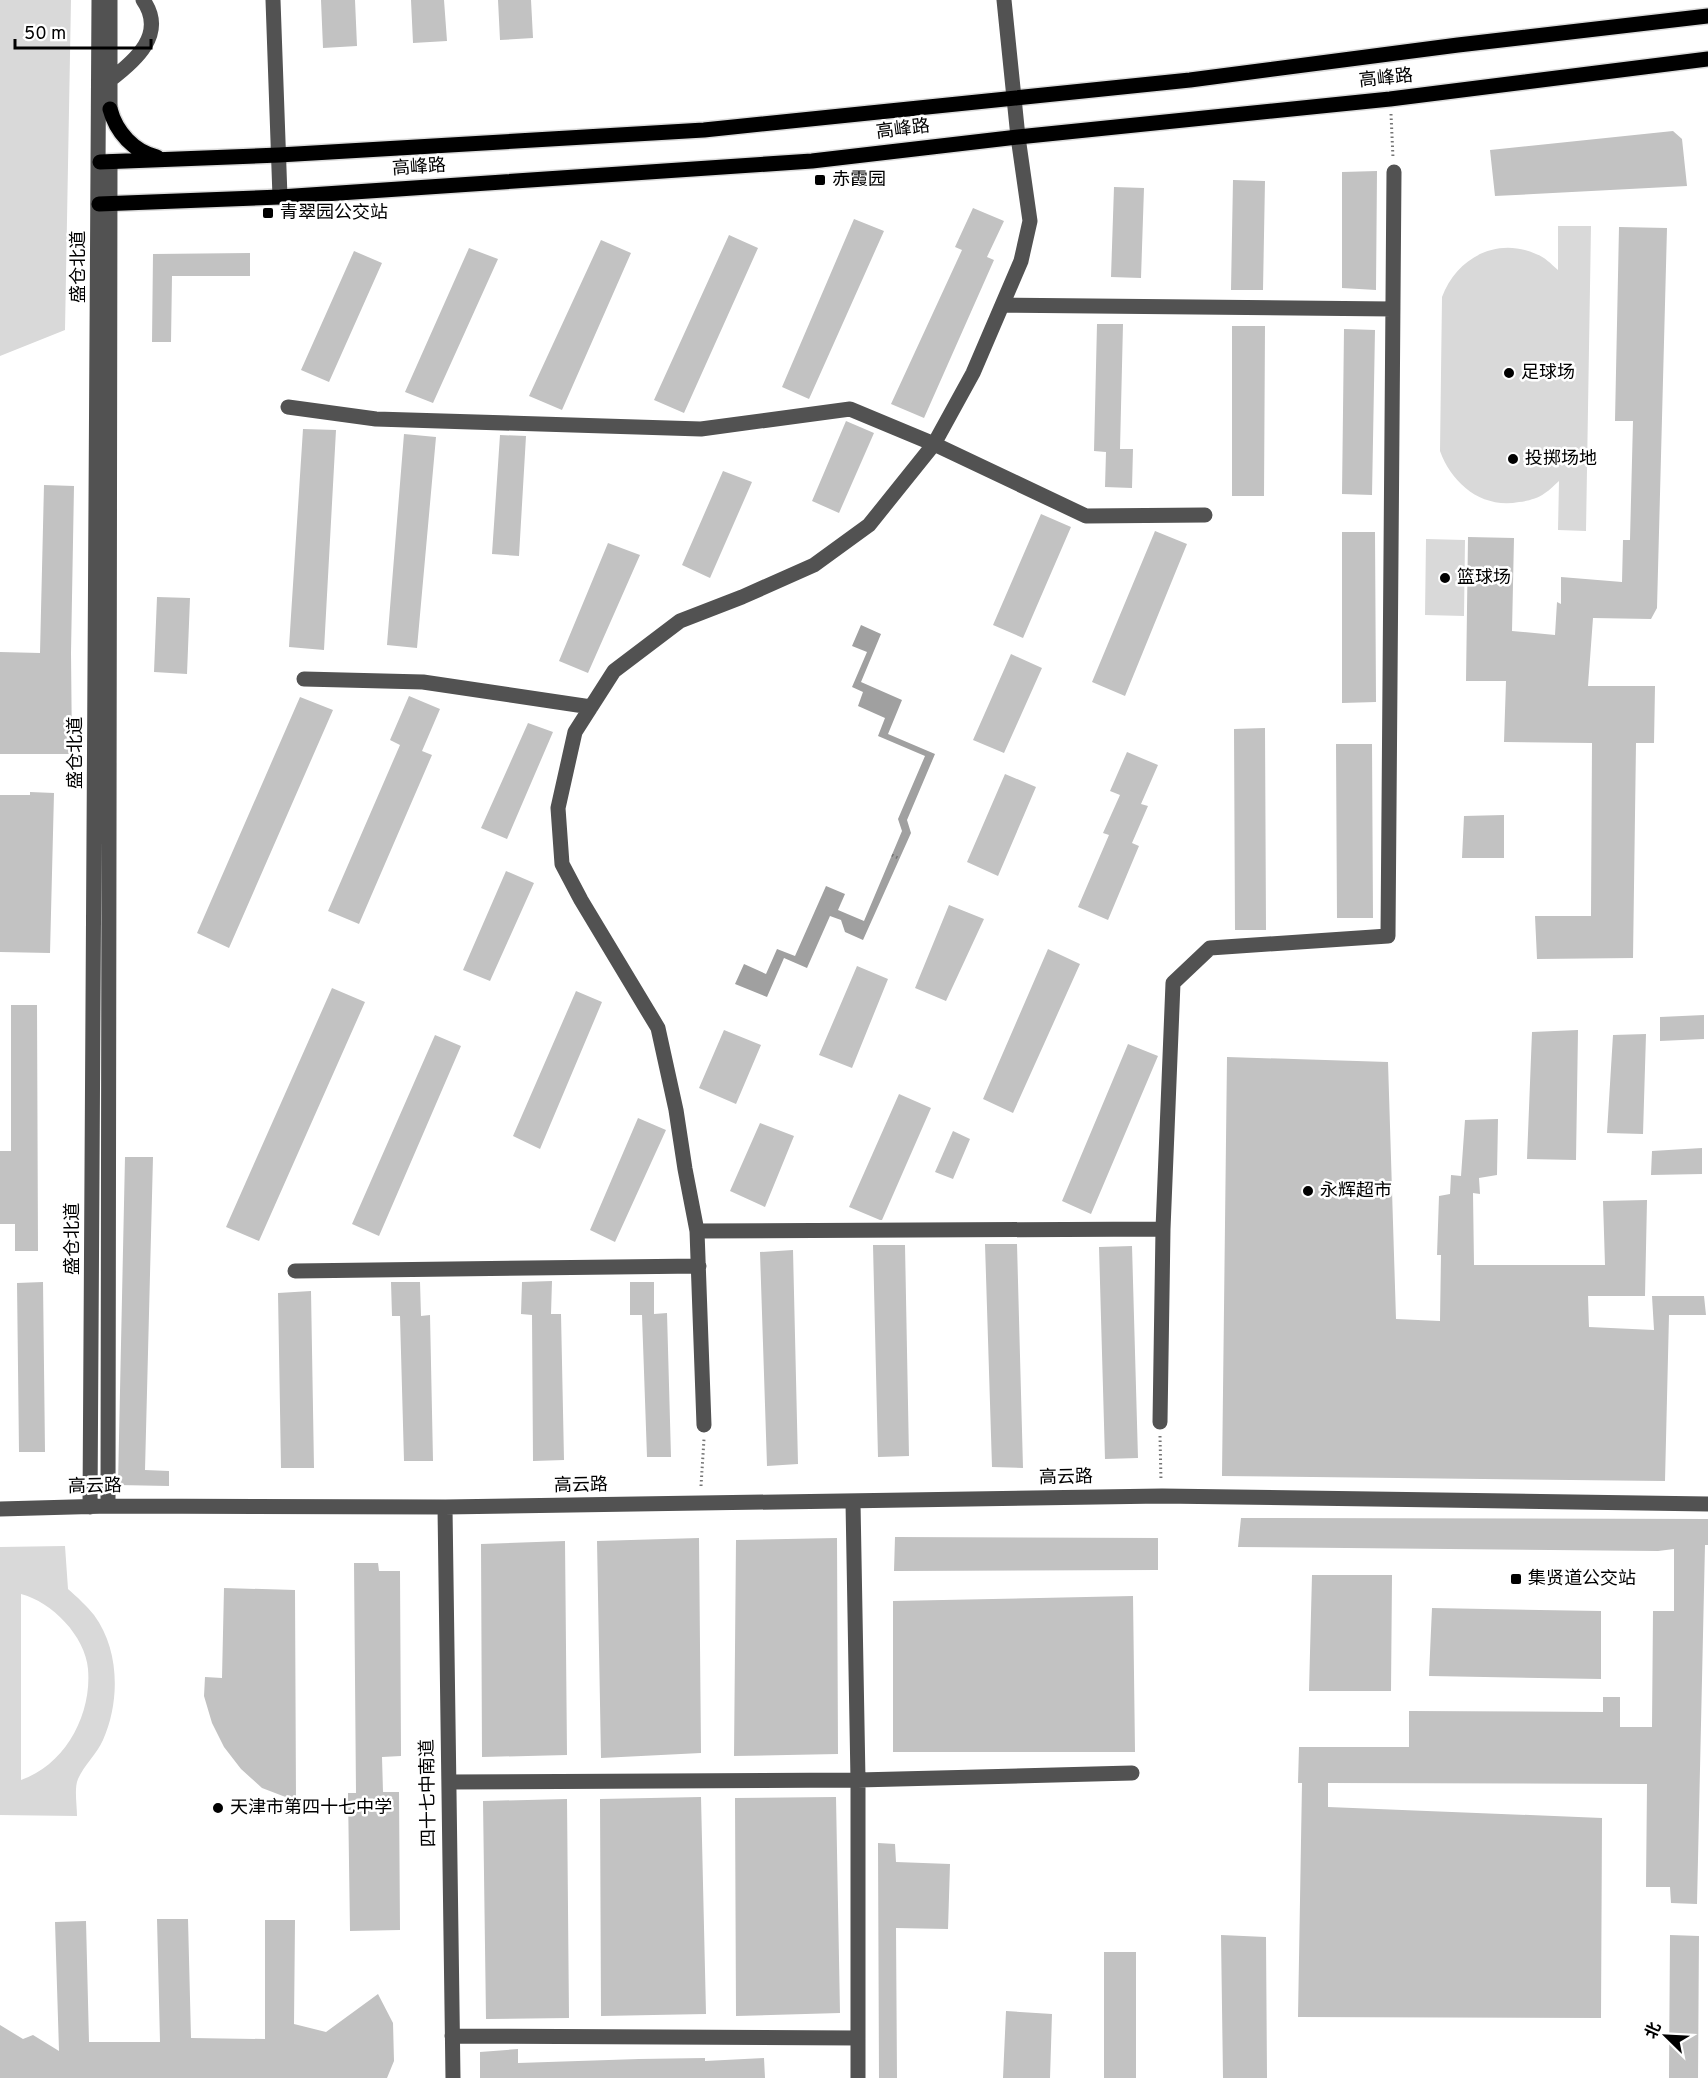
<svg xmlns="http://www.w3.org/2000/svg" width="1708" height="2078" font-family="Overpass,'Noto Sans SC',sans-serif">
	<style>
		.green { fill: #d9d9d9; fill-rule: evenodd }
		.water { fill: #a0a0a0 }
		.building { fill: #c2c2c2 }
		.lines { fill: none; stroke-linecap: round; stroke-linejoin: round }
		.major-casing { stroke: #dbdbdb; stroke-width: 18 }
		.path { stroke: #747474; stroke-width: 3; stroke-dasharray: 1.5 3; stroke-linecap: butt }
		.minor { stroke: #525252; stroke-width: 15 }
		.major { stroke: #000; stroke-width: 15 }
		.poi-dot { fill: #000; stroke: #fff; stroke-width: 2 }
		.labels { text-anchor: middle; dominant-baseline: central; stroke-width: 5; stroke-linejoin: round; paint-order: stroke }
		.street-label { font-size: 18px; fill: #000; stroke: #fff }
		.poi-label { font-size: 18px; fill: #000; stroke: #fff; text-anchor: start }
	</style>
	<rect width="100%" height="100%" fill="#fff"/>
	<!-- green -->
	<path class="green" d="M 0,0 L 71,0 L 65,330 L 0,356 Z
		M 1558,226 L 1591,226 L 1586,531 L 1558,530 L 1559,481 C 1554,485 1550,490 1545,493 C 1537,499 1527,501 1519,502 C 1482,509 1452,484 1440,451 L 1442,297 C 1456,259 1496,236 1536,254 C 1545,257 1551,264 1558,270 Z
		M 1426,539 L 1465,540 L 1464,616 L 1425,615 Z
		M 65,1546 L 68,1589 C 77,1597 87,1606 94,1615 C 120,1650 120,1702 103,1740 C 97,1754 84,1765 78,1779 C 74,1788 77,1805 77,1816 L 0,1815 L 0,1547 ZM 21,1594 C 52,1602 85,1636 88,1669 C 92,1715 65,1765 21,1780 Z"/>
	<!-- water -->
	<path class="water" d="M 861,625 L 881,634 L 861,682 L 902,700 L 888,734 L 935,754 L 907,820 L 911,833 L 863,940 L 845,932 L 841,920 L 830,916 L 807,968 L 784,958 L 767,997 L 735,984 L 744,964 L 766,974 L 777,949 L 795,956 L 826,886 L 845,894 L 838,910 L 864,921 L 902,831 L 898,819 L 925,756 L 878,736 L 885,718 L 858,706 L 863,692 L 852,687 L 867,652 L 852,646 Z"/>
	<!-- building -->
	<path class="building" d="M 321,0 L 355,0 L 357,46 L 323,48 Z
		M 411,0 L 444,0 L 447,41 L 413,43 Z
		M 498,0 L 531,0 L 533,38 L 500,40 Z
		M 1673,131 L 1682,139 L 1687,186 L 1495,196 L 1490,150 Z
		M 1377,171 L 1376,290 L 1342,288 L 1342,172 Z
		M 1233,180 L 1265,181 L 1263,290 L 1231,290 Z
		M 1114,187 L 1144,188 L 1141,278 L 1111,277 Z
		M 973,208 L 1004,221 L 987,257 L 994,260 L 924,418 L 891,404 L 962,250 L 955,247 Z
		M 854,219 L 884,231 L 809,399 L 782,387 Z
		M 1619,227 L 1667,228 L 1657,608 L 1651,619 L 1593,618 L 1588,686 L 1655,686 L 1654,743 L 1636,743 L 1633,958 L 1537,959 L 1535,916 L 1591,916 L 1592,743 L 1504,742 L 1506,681 L 1466,681 L 1468,537 L 1514,538 L 1512,631 L 1555,635 L 1557,602 L 1561,604 L 1561,577 L 1622,582 L 1623,540 L 1630,540 L 1633,421 L 1615,421 Z
		M 729,235 L 758,248 L 684,413 L 654,400 Z
		M 601,240 L 631,253 L 562,410 L 529,396 Z
		M 469,248 L 498,259 L 433,403 L 405,392 Z
		M 354,251 L 382,263 L 329,382 L 301,370 Z
		M 250,253 L 250,276 L 172,276 L 171,342 L 152,342 L 153,254 Z
		M 1097,324 L 1123,324 L 1120,449 L 1133,449 L 1132,488 L 1105,487 L 1106,452 L 1094,451 Z
		M 1232,326 L 1265,326 L 1264,496 L 1232,496 Z
		M 1344,329 L 1375,330 L 1372,495 L 1342,494 Z
		M 846,421 L 874,433 L 839,513 L 812,501 Z
		M 303,429 L 336,430 L 324,650 L 289,647 Z
		M 404,434 L 436,437 L 417,648 L 387,645 Z
		M 500,435 L 526,436 L 519,556 L 492,554 Z
		M 723,471 L 752,482 L 710,578 L 682,565 Z
		M 44,485 L 74,486 L 71,653 L 72,754 L 0,754 L 0,652 L 40,653 Z
		M 1041,514 L 1071,527 L 1023,638 L 993,625 Z
		M 1155,531 L 1187,544 L 1125,696 L 1092,682 Z
		M 1342,532 L 1375,532 L 1376,702 L 1342,703 Z
		M 608,543 L 640,555 L 588,673 L 559,661 Z
		M 157,597 L 190,598 L 187,674 L 154,672 Z
		M 1011,654 L 1042,668 L 1004,753 L 973,740 Z
		M 409,696 L 440,709 L 422,751 L 432,755 L 359,924 L 328,911 L 400,745 L 390,740 Z
		M 300,697 L 333,710 L 229,948 L 197,933 Z
		M 528,723 L 553,732 L 507,839 L 481,828 Z
		M 1265,728 L 1266,930 L 1235,930 L 1234,729 Z
		M 1336,744 L 1372,744 L 1373,918 L 1337,918 Z
		M 1127,752 L 1158,765 L 1141,804 L 1148,806 L 1132,843 L 1139,846 L 1108,920 L 1078,907 L 1109,835 L 1103,833 L 1120,795 L 1110,791 Z
		M 1005,774 L 1036,787 L 998,876 L 967,862 Z
		M 30,792 L 54,793 L 50,953 L 0,952 L 0,795 L 30,795 Z
		M 1504,815 L 1504,858 L 1462,858 L 1464,816 Z
		M 506,871 L 534,883 L 490,981 L 463,970 Z
		M 949,905 L 984,919 L 946,1001 L 915,988 Z
		M 1048,949 L 1080,964 L 1013,1113 L 983,1099 Z
		M 857,966 L 888,979 L 852,1068 L 819,1055 Z
		M 332,988 L 365,1002 L 259,1241 L 226,1227 Z
		M 576,991 L 602,1002 L 540,1149 L 513,1136 Z
		M 11,1005 L 37,1005 L 38,1251 L 15,1251 L 15,1224 L 0,1224 L 0,1151 L 11,1151 Z
		M 1704,1015 L 1704,1039 L 1660,1041 L 1660,1017 Z
		M 724,1030 L 761,1045 L 736,1104 L 699,1088 Z
		M 1578,1030 L 1576,1160 L 1527,1159 L 1532,1032 Z
		M 1646,1034 L 1643,1134 L 1607,1133 L 1613,1035 Z
		M 435,1035 L 461,1046 L 379,1236 L 352,1224 Z
		M 1128,1044 L 1158,1056 L 1091,1214 L 1062,1201 Z
		M 1227,1057 L 1388,1062 L 1396,1319 L 1440,1321 L 1441,1255 L 1437,1255 L 1439,1196 L 1450,1194 L 1451,1175 L 1461,1176 L 1465,1120 L 1498,1119 L 1497,1175 L 1479,1178 L 1480,1194 L 1473,1193 L 1474,1265 L 1605,1265 L 1603,1201 L 1647,1200 L 1645,1296 L 1588,1296 L 1589,1327 L 1654,1330 L 1652,1296 L 1704,1296 L 1706,1315 L 1669,1315 L 1665,1481 L 1222,1476 Z
		M 899,1094 L 931,1108 L 882,1220 L 880,1220 L 849,1207 Z
		M 638,1118 L 666,1130 L 615,1242 L 590,1230 Z
		M 760,1123 L 794,1136 L 765,1207 L 730,1191 Z
		M 953,1131 L 970,1139 L 953,1179 L 935,1172 Z
		M 1702,1148 L 1702,1174 L 1651,1175 L 1652,1151 Z
		M 125,1157 L 153,1157 L 145,1470 L 169,1471 L 169,1486 L 118,1485 Z
		M 985,1244 L 1017,1244 L 1023,1468 L 992,1467 Z
		M 873,1245 L 905,1245 L 909,1456 L 878,1457 Z
		M 1132,1246 L 1138,1458 L 1105,1459 L 1099,1247 Z
		M 793,1250 L 798,1464 L 767,1466 L 760,1252 Z
		M 552,1281 L 551,1314 L 561,1314 L 564,1460 L 533,1461 L 532,1315 L 521,1314 L 522,1282 Z
		M 43,1282 L 45,1452 L 19,1452 L 17,1283 Z
		M 391,1282 L 420,1282 L 421,1316 L 430,1315 L 433,1461 L 404,1461 L 400,1316 L 392,1316 Z
		M 630,1282 L 654,1282 L 654,1314 L 667,1313 L 671,1457 L 647,1457 L 642,1315 L 630,1315 Z
		M 311,1291 L 314,1468 L 281,1468 L 278,1293 Z
		M 1241,1518 L 1708,1519 L 1708,1545 L 1705,1545 L 1697,1904 L 1671,1903 L 1670,1887 L 1646,1887 L 1647,1784 L 1328,1783 L 1328,1807 L 1602,1818 L 1601,2018 L 1298,2017 L 1302,1783 L 1298,1783 L 1299,1747 L 1409,1747 L 1409,1711 L 1603,1712 L 1603,1697 L 1620,1697 L 1620,1727 L 1652,1727 L 1653,1611 L 1674,1611 L 1674,1549 L 1658,1551 L 1238,1547 Z
		M 895,1537 L 1158,1538 L 1158,1570 L 894,1571 Z
		M 699,1538 L 701,1753 L 601,1758 L 597,1541 Z
		M 837,1538 L 838,1754 L 734,1756 L 736,1540 Z
		M 565,1541 L 567,1755 L 482,1757 L 481,1544 Z
		M 354,1563 L 378,1563 L 379,1571 L 400,1571 L 401,1756 L 382,1757 L 383,1792 L 399,1792 L 400,1930 L 350,1931 L 348,1793 L 356,1793 Z
		M 1312,1575 L 1392,1575 L 1391,1691 L 1309,1691 Z
		M 224,1588 L 295,1590 L 296,1801 L 262,1788 L 241,1769 L 224,1747 L 212,1723 L 204,1696 L 205,1677 L 222,1678 Z
		M 1133,1596 L 1135,1752 L 893,1752 L 893,1601 Z
		M 1432,1608 L 1601,1611 L 1601,1679 L 1429,1676 Z
		M 701,1797 L 706,2014 L 601,2016 L 600,1799 Z
		M 836,1797 L 840,2013 L 736,2016 L 735,1798 Z
		M 567,1799 L 569,2018 L 486,2019 L 483,1801 Z
		M 878,1843 L 895,1844 L 896,1862 L 950,1864 L 948,1929 L 896,1928 L 897,2078 L 879,2078 Z
		M 157,1919 L 188,1919 L 191,2038 L 265,2039 L 265,1920 L 295,1920 L 294,2024 L 326,2032 L 378,1994 L 393,2023 L 394,2061 L 387,2078 L 0,2078 L 0,2025 L 23,2039 L 33,2035 L 59,2051 L 55,1922 L 86,1921 L 89,2042 L 160,2042 Z
		M 1221,1935 L 1266,1937 L 1267,2078 L 1223,2078 Z
		M 1670,1935 L 1699,1936 L 1698,2078 L 1669,2078 Z
		M 1104,1952 L 1136,1952 L 1136,2078 L 1104,2078 Z
		M 1006,2011 L 1052,2014 L 1050,2078 L 1003,2078 Z
		M 518,2049 L 518,2063 L 639,2059 L 705,2058 L 705,2061 L 764,2058 L 765,2078 L 480,2078 L 480,2052 Z"/>
	<g class="lines">
		<defs>
			<path id="major" d="M 110,109 C 116,132 134,152 157,157
				M 100,162 L 279,155 L 704,130 L 1190,80 L 1458,45 L 1708,16
				M 99,204 L 280,197 L 812,161 L 1018,137 L 1390,99 L 1708,59"/>
		</defs>
		<!-- major casing -->
		<use href="#major" class="major-casing"/>
		<!-- path -->
		<path class="path" d="M 1391,114 L 1393,158
			M 892,855 L 900,859
			M 1160,1436 L 1161,1481
			M 701,1486 L 704,1439"/>
		<!-- minor -->
		<path class="minor" d="M 273,0 L 280,197
			M 110,80 C 135,61 167,34 143,0
			M 110,108 L 110,0
			M 1002,305 L 1393,309
			M 288,407 L 376,419 L 701,429 L 850,409 L 934,444 L 1086,516 L 1205,515
			M 304,679 L 423,682 L 591,707
			M 697,1231 L 1163,1229
			M 295,1271 L 699,1266
			M 1160,1422 L 1163,1229 L 1173,983 L 1210,948 L 1388,936 L 1394,172
			M 704,1425 L 697,1231 L 685,1169 L 676,1110 L 658,1028 L 581,900 L 562,864 L 558,808 L 575,732 L 614,671 L 680,621 L 742,597 L 814,565 L 869,525 L 934,444 L 973,373 L 1021,261 L 1030,221 L 1018,137 L 1004,0
			M 853,1502 L 858,1780 L 858,2078
			M 108,1506 L 110,162
			M 90,1507 L 99,0
			M 445,1507 L 453,2078
			M 0,1509 L 108,1506 L 445,1507 L 1162,1496 L 1708,1504
			M 449,1782 L 858,1780 L 1132,1773
			M 452,2036 L 858,2038"/>
		<!-- major -->
		<use href="#major" class="major"/>
	</g>
	<!-- markers -->
	<g class="poi-dot">
		<rect x="814" y="174" width="12" height="12" rx="3"/>
		<rect x="262" y="207" width="12" height="12" rx="3"/>
		<circle cx="1509" cy="373" r="6"/>
		<circle cx="1513" cy="459" r="6"/>
		<circle cx="1445" cy="578" r="6"/>
		<circle cx="1308" cy="1191" r="6"/>
		<rect x="1510" y="1573" width="12" height="12" rx="3"/>
		<circle cx="218" cy="1808" r="6"/>
	</g>
	<g class="labels">
		<!-- street labels -->
		<g class="street-label">
			<text transform="translate(1386 79) rotate(-6)">高峰路</text>
			<text transform="translate(903 130) rotate(-7)">高峰路</text>
			<text transform="translate(419 168) rotate(-4)">高峰路</text>
			<text transform="translate(79 267) rotate(-90)">盛仓北道</text>
			<text transform="translate(76 753) rotate(-90)">盛仓北道</text>
			<text transform="translate(73 1239) rotate(-90)">盛仓北道</text>
			<text transform="translate(1066 1478) rotate(-1)">高云路</text>
			<text transform="translate(581 1486) rotate(-1)">高云路</text>
			<text transform="translate(95 1487) rotate(-1)">高云路</text>
			<text transform="translate(429 1793) rotate(-91)">四十七中南道</text>
		</g>
		<!-- poi labels -->
		<g class="poi-label">
			<text x="832" y="180">赤霞园</text>
			<text x="280" y="213">青翠园公交站</text>
			<text x="1521" y="373">足球场</text>
			<text x="1525" y="459">投掷场地</text>
			<text x="1457" y="578">篮球场</text>
			<text x="1320" y="1191">永辉超市</text>
			<text x="1528" y="1579">集贤道公交站</text>
			<text x="230" y="1808">天津市第四十七中学</text>
		</g>
	</g>
	<!-- north arrow -->
	<g transform="translate(1666 2036) rotate(294)" stroke="#ffffff" stroke-width="4.5" paint-order="stroke">
	<path d="M0-4.5L10 22L0 15L-10 22Z" fill="#000000"/>
	<text y="-9" font-size="16" font-weight="bold" text-anchor="middle" fill="#000000">北</text>
	</g>
	<!-- scale -->
	<path d="M15 39v9h136v-9" fill="none" stroke="#000000" stroke-width="3"/>
	<text x="24" y="39" font-size="18" fill="#000000" stroke="#ffffff" stroke-width="4.5" paint-order="stroke">50 m</text>
</svg>
